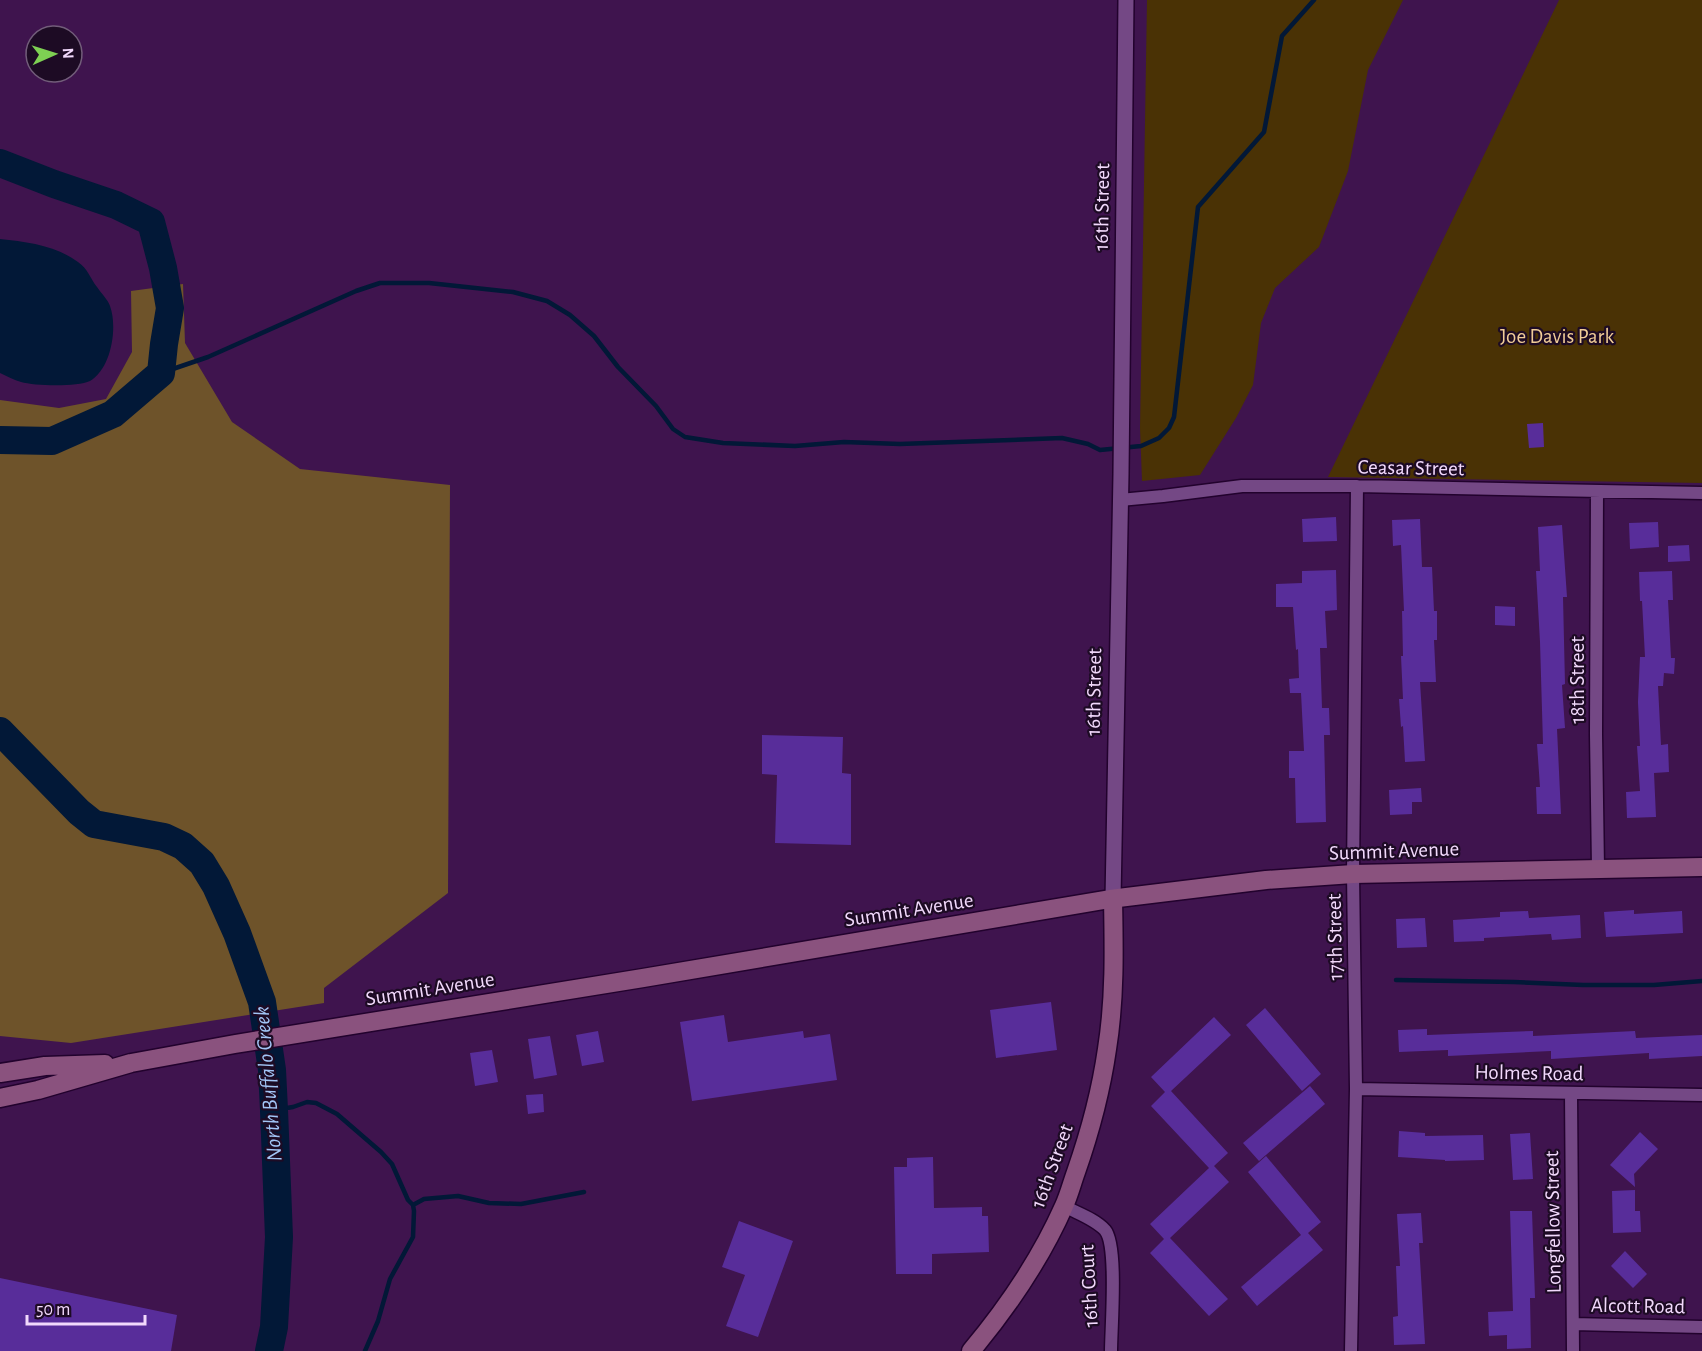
<svg xmlns="http://www.w3.org/2000/svg" width="1702" height="1351" font-family="'Alegreya Sans',sans-serif">
	<style>
		.green { fill: #4a3205 }
		.forest { fill: #6e532a }
		.water { fill: #021837 }
		.lines { fill: none; stroke-linecap: round; stroke-linejoin: round }
		.stream { stroke: #021837; stroke-width: 4.5 }
		.river { stroke: #021837; stroke-width: 28 }
		.building { fill: #582d9a }
		.minor-casing { stroke: #22022d; stroke-width: 15 }
		.tertiary-casing { stroke: #22022d; stroke-width: 18 }
		.secondary-casing { stroke: #22022d; stroke-width: 21 }
		.minor { stroke: #744885; stroke-width: 12 }
		.tertiary { stroke: #744885; stroke-width: 15 }
		.secondary { stroke: #8a527e; stroke-width: 18 }
		.labels { text-anchor: middle; dominant-baseline: central; stroke-width: 4.5; stroke-linejoin: round; paint-order: stroke }
		.street-label { font-size: 21px; fill: #f2d9fc; stroke: #1d0b24 }
		.park-label { font-size: 21px; fill: #f1cd98; stroke: #1d0b24 }
		.water-label { font-size: 22px; font-style: italic; fill: #a2c5f6; stroke: #1d0b24 }
	</style>
	<rect width="100%" height="100%" fill="#3f144e"/>
	<!-- green -->
	<path class="green" d="M 1147,0 L 1403,0 L 1368,70 L 1348,171 L 1319,247 L 1275,288 L 1261,323 L 1253,385 L 1236,418 L 1200,475 L 1142,481 L 1140,428 Z
		M 1559,0 L 1702,0 L 1702,483 L 1328,477 Z"/>
	<!-- forest -->
	<path class="forest" d="M 183,284 L 185,343 L 232,422 L 300,469 L 450,485 L 448,893 L 324,988 L 324,1003 L 71,1043 L 0,1036 L 0,400 L 59,408 L 106,399 L 132,352 L 131,291 Z"/>
	<!-- water -->
	<path class="water" d="M 0,239 C 27,242 55,245 78,262 C 88,269 90,278 97,287 C 101,293 108,300 110,306 C 118,328 111,369 90,381 C 77,387 35,386 21,382 C 14,380 7,376 0,373 Z"/>
	<g class="lines">
		<!-- stream -->
		<path class="stream" d="M 161,373 L 208,357 L 356,291 L 380,283 L 429,283 L 513,292 L 547,301 L 570,315 L 594,336 L 618,367 L 656,406 L 673,429 L 685,437 L 723,443 L 795,446 L 844,442 L 900,444 L 1062,438 L 1088,444 L 1100,450 L 1141,446 L 1159,438 L 1169,428 L 1174,417 L 1198,207 L 1264,132 L 1282,36 L 1314,0
			M 1396,980 L 1514,982 L 1583,985 L 1654,985 L 1702,981
			M 274,1110 L 293,1107 L 307,1102 L 316,1103 L 337,1114 L 381,1152 L 392,1164 L 408,1200 L 413,1205 L 414,1211 L 413,1237 L 390,1279 L 378,1321 L 365,1351
			M 413,1205 L 424,1199 L 458,1196 L 489,1203 L 521,1204 L 584,1192"/>
		<!-- river -->
		<path class="river" d="M 0,163 L 54,184 L 116,205 L 151,222 L 163,268 L 170,308 L 164,344 L 161,373 L 113,414 L 52,441 L 0,440
			M 0,731 L 79,812 L 94,824 L 164,837 L 183,846 L 202,863 L 216,886 L 237,933 L 262,1002 L 272,1070 L 274,1110 L 279,1237 L 274,1327 L 269,1351"/>
	</g>
	<!-- building -->
	<path class="building" d="M 1543,423 L 1544,447 L 1529,448 L 1527,424 Z
		M 1336,517 L 1337,541 L 1303,542 L 1302,519 Z
		M 1420,519 L 1422,567 L 1432,567 L 1434,611 L 1437,611 L 1437,640 L 1434,640 L 1436,682 L 1420,682 L 1425,761 L 1405,762 L 1403,726 L 1401,727 L 1399,699 L 1403,699 L 1401,656 L 1403,656 L 1402,611 L 1404,611 L 1401,545 L 1393,546 L 1392,520 Z
		M 1658,522 L 1659,547 L 1630,549 L 1629,523 Z
		M 1562,525 L 1567,597 L 1563,597 L 1565,684 L 1562,685 L 1565,728 L 1557,729 L 1561,814 L 1537,814 L 1536,787 L 1540,787 L 1537,744 L 1543,744 L 1540,642 L 1536,571 L 1540,571 L 1538,527 Z
		M 1689,545 L 1690,561 L 1668,562 L 1668,546 Z
		M 1336,570 L 1337,610 L 1325,611 L 1327,648 L 1320,648 L 1322,708 L 1329,708 L 1330,735 L 1324,735 L 1326,822 L 1296,823 L 1295,778 L 1289,778 L 1289,751 L 1304,751 L 1301,693 L 1290,693 L 1289,679 L 1299,678 L 1298,649 L 1296,650 L 1293,607 L 1276,607 L 1276,584 L 1302,583 L 1302,571 Z
		M 1672,571 L 1673,600 L 1668,600 L 1671,658 L 1675,658 L 1674,674 L 1664,673 L 1663,686 L 1658,686 L 1661,745 L 1668,744 L 1669,772 L 1654,773 L 1656,817 L 1627,818 L 1626,792 L 1640,791 L 1637,746 L 1640,746 L 1638,702 L 1640,657 L 1645,657 L 1642,601 L 1640,601 L 1639,572 Z
		M 1495,606 L 1515,607 L 1515,626 L 1495,625 Z
		M 762,735 L 843,737 L 842,773 L 851,774 L 851,845 L 775,843 L 777,775 L 762,774 Z
		M 1421,788 L 1422,802 L 1412,802 L 1412,814 L 1390,815 L 1389,790 Z
		M 1634,910 L 1634,914 L 1682,911 L 1683,933 L 1606,937 L 1604,912 Z
		M 1528,911 L 1529,918 L 1580,915 L 1581,938 L 1552,940 L 1551,934 L 1484,938 L 1484,941 L 1454,942 L 1453,920 L 1500,917 L 1500,912 Z
		M 1425,918 L 1427,947 L 1397,948 L 1396,919 Z
		M 1051,1002 L 1057,1050 L 996,1058 L 990,1010 Z
		M 1265,1008 L 1321,1074 L 1302,1091 L 1246,1025 Z
		M 724,1015 L 728,1042 L 803,1031 L 804,1038 L 830,1034 L 837,1080 L 692,1101 L 680,1022 Z
		M 1214,1017 L 1231,1035 L 1171,1091 L 1228,1153 L 1214,1166 L 1229,1182 L 1170,1238 L 1228,1299 L 1209,1316 L 1150,1253 L 1164,1239 L 1150,1224 L 1209,1168 L 1151,1106 L 1165,1092 L 1151,1077 Z
		M 1427,1029 L 1427,1035 L 1533,1031 L 1533,1036 L 1635,1031 L 1636,1038 L 1702,1035 L 1702,1056 L 1649,1059 L 1649,1053 L 1551,1059 L 1551,1051 L 1448,1056 L 1448,1050 L 1399,1052 L 1398,1030 Z
		M 598,1031 L 604,1062 L 582,1066 L 576,1035 Z
		M 550,1036 L 557,1075 L 534,1079 L 528,1039 Z
		M 492,1050 L 498,1082 L 475,1086 L 470,1053 Z
		M 1310,1086 L 1325,1104 L 1259,1161 L 1243,1143 Z
		M 543,1094 L 544,1112 L 528,1114 L 526,1095 Z
		M 1399,1131 L 1425,1133 L 1425,1136 L 1483,1135 L 1484,1160 L 1445,1161 L 1445,1160 L 1398,1157 Z
		M 1640,1132 L 1658,1149 L 1634,1174 L 1635,1187 L 1610,1165 Z
		M 1530,1133 L 1533,1179 L 1513,1180 L 1510,1134 Z
		M 1266,1156 L 1321,1222 L 1308,1233 L 1323,1250 L 1257,1306 L 1241,1287 L 1301,1235 L 1248,1172 Z
		M 933,1157 L 934,1208 L 982,1207 L 982,1216 L 988,1216 L 989,1252 L 932,1254 L 932,1274 L 896,1274 L 894,1167 L 907,1167 L 907,1158 Z
		M 1635,1190 L 1635,1211 L 1640,1211 L 1641,1232 L 1613,1233 L 1612,1191 Z
		M 1510,1211 L 1532,1211 L 1535,1298 L 1530,1298 L 1531,1348 L 1507,1349 L 1507,1335 L 1489,1336 L 1488,1312 L 1513,1311 Z
		M 1421,1213 L 1423,1243 L 1419,1243 L 1425,1344 L 1394,1345 L 1393,1317 L 1398,1316 L 1396,1266 L 1400,1266 L 1397,1214 Z
		M 739,1221 L 793,1241 L 758,1337 L 726,1326 L 745,1275 L 722,1267 Z
		M 1625,1251 L 1647,1274 L 1633,1288 L 1611,1266 Z
		M 0,1278 L 177,1315 L 171,1351 L 0,1351 Z"/>
	<g class="lines">
		<defs>
			<path id="minor" d="M 1597,491 L 1596,734 L 1598,868
				M 1120,500 L 1163,496 L 1242,486 L 1357,486 L 1702,493
				M 1356,1089 L 1702,1095
				M 1571,1093 L 1573,1351
				M 1064,1206 C 1077,1213 1095,1219 1105,1230 C 1118,1245 1111,1328 1111,1351
				M 1573,1324 L 1702,1327
				M 1351,1351 L 1356,1089 L 1353,874 L 1357,486"/>
			<path id="tertiary" d="M 1113,899 L 1121,474 L 1126,0"/>
			<path id="secondary" d="M 0,1073 L 45,1066 L 105,1064
				M 0,1098 L 38,1090 L 131,1063 L 235,1044 L 643,978 L 1110,899 L 1266,880 L 1353,874 L 1702,867
				M 971,1351 C 1007,1308 1041,1258 1064,1206 C 1069,1195 1072,1183 1076,1172 C 1090,1132 1101,1091 1107,1049 C 1115,999 1114,949 1113,899"/>
		</defs>
		<!-- minor casing -->
		<use href="#minor" class="minor-casing"/>
		<!-- tertiary casing -->
		<use href="#tertiary" class="tertiary-casing"/>
		<!-- secondary casing -->
		<use href="#secondary" class="secondary-casing"/>
		<!-- minor -->
		<use href="#minor" class="minor"/>
		<!-- tertiary -->
		<use href="#tertiary" class="tertiary"/>
		<!-- secondary -->
		<use href="#secondary" class="secondary"/>
	</g>
	<g class="labels">
		<!-- street labels -->
		<g class="street-label">
			<text transform="translate(1102 207) rotate(-89)">16th Street</text>
			<text transform="translate(1411 468) rotate(1)">Ceasar Street</text>
			<text transform="translate(1577 680) rotate(-90)">18th Street</text>
			<text transform="translate(1094 692) rotate(-89)">16th Street</text>
			<text transform="translate(1394 851) rotate(-2)">Summit Avenue</text>
			<text transform="translate(909 910) rotate(-9)">Summit Avenue</text>
			<text transform="translate(1335 937) rotate(-91)">17th Street</text>
			<text transform="translate(430 989) rotate(-9)">Summit Avenue</text>
			<text transform="translate(1529 1073) rotate(1)">Holmes Road</text>
			<text transform="translate(1052 1166) rotate(-70)">16th Street</text>
			<text transform="translate(1553 1222) rotate(-91)">Longfellow Street</text>
			<text transform="translate(1089 1286) rotate(-93)">16th Court</text>
			<text transform="translate(1638 1306) rotate(1)">Alcott Road</text>
		</g>
		<!-- park labels -->
		<g class="park-label">
			<text x="1557" y="336">Joe Davis Park</text>
		</g>
		<!-- water labels -->
		<g class="water-label">
			<text transform="translate(268 1084) rotate(-95)">North Buffalo Creek</text>
		</g>
	</g>
	<!-- north arrow -->
	<g transform="translate(54 54) rotate(87)"><circle r="28" fill="#1d0b24" stroke="#725d7a" stroke-width="1.5"/>
	<path d="M0-4.5L10 22L0 15L-10 22Z" fill="#7ed053"/>
	<text y="-9" font-size="16" font-weight="bold" text-anchor="middle" fill="#f2d9fc">N</text>
	</g>
	<!-- scale -->
	<path d="M27 1315v9h118v-9" fill="none" stroke="#f2d9fc" stroke-width="3"/>
	<text x="36" y="1315" font-size="18" fill="#f2d9fc" stroke="#1d0b24" stroke-width="4.5" paint-order="stroke">50 m</text>
</svg>
